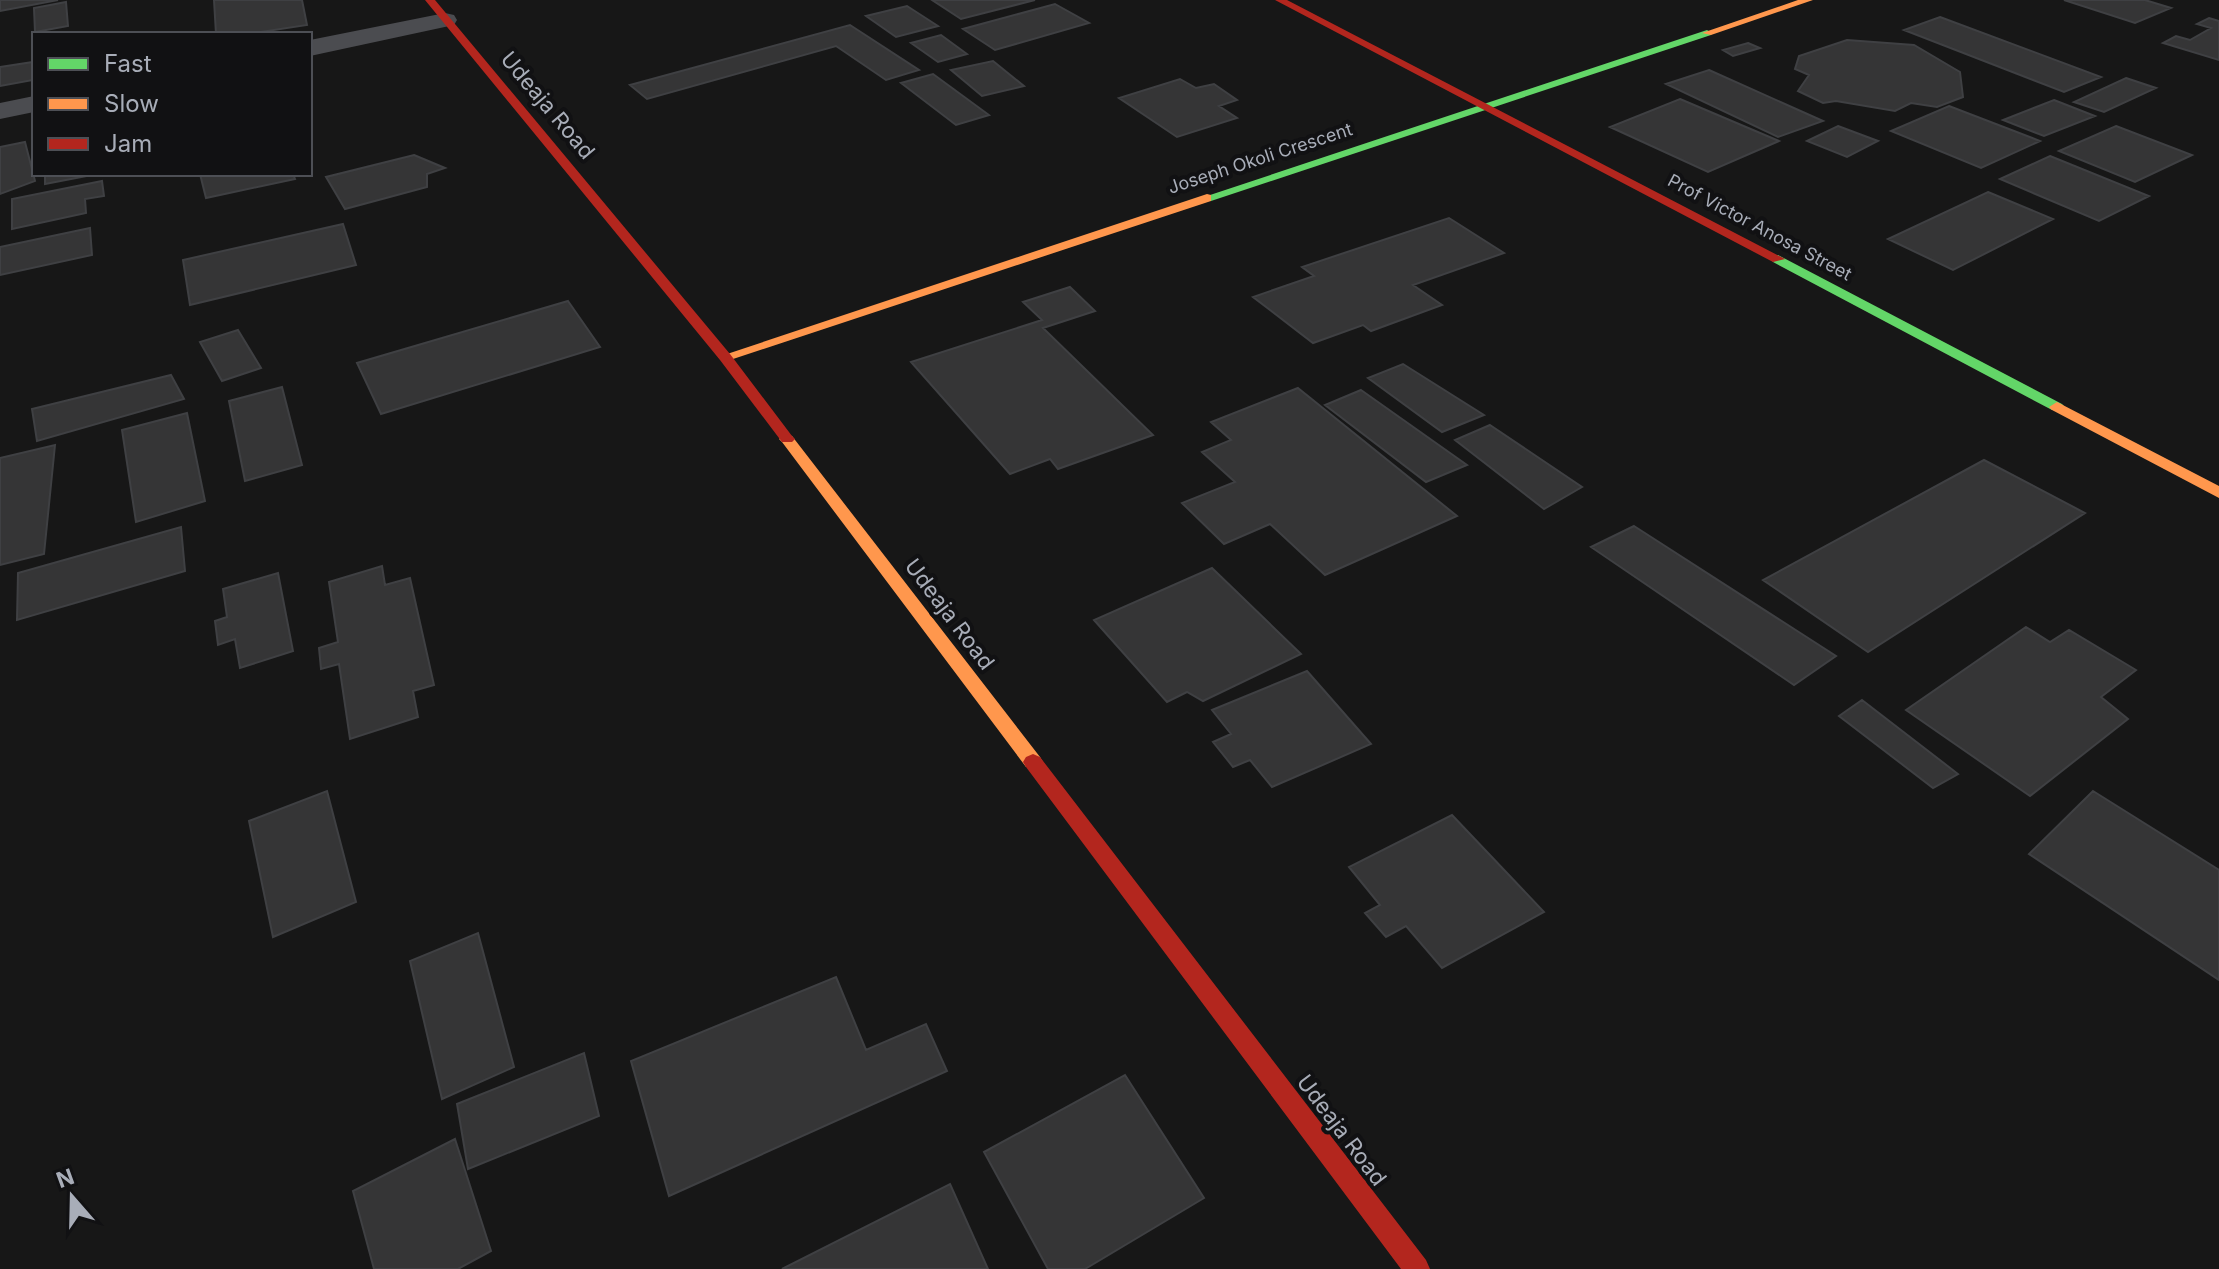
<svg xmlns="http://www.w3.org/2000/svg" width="2219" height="1269" font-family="Inter,sans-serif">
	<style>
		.building { fill: #353536; stroke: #3f4043; stroke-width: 2 }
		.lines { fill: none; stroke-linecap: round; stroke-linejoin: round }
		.street { fill: #4b4c50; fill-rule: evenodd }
		.fast { fill: #63d668; fill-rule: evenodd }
		.slow { fill: #ff974d; fill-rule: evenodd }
		.jam { fill: #b3261e; fill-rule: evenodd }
		.labels { text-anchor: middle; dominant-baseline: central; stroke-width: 8; stroke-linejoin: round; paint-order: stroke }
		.far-street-label { font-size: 18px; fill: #a8adb8; stroke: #111113 }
		.street-label { font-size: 22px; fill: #a8adb8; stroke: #111113 }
	</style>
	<rect width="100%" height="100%" fill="#171717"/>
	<!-- building -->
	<path class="building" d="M 0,0 L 58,0 L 0,11 Z
		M 214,0 L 302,0 L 307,25 L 247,34 L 216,34 Z
		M 932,0 L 1035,0 L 961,19 Z
		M 2064,0 L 2145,0 L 2171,8 L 2135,23 Z
		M 66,2 L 68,26 L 35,32 L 34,8 Z
		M 1055,4 L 1089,23 L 995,50 L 963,29 Z
		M 907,6 L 938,26 L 896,37 L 866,16 Z
		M 1940,17 L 2101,77 L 2064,92 L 1904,30 Z
		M 2209,18 L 2219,21 L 2219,60 L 2163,43 L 2176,36 L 2190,40 L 2211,28 L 2197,24 Z
		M 850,25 L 919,70 L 886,80 L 836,46 L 647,99 L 630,85 Z
		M 941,35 L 967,54 L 938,62 L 911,43 Z
		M 1847,40 L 1914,45 L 1960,72 L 1963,97 L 1937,107 L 1911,103 L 1895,111 L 1836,101 L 1823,103 L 1798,91 L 1809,75 L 1795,69 L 1799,56 Z
		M 1748,43 L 1760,48 L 1733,56 L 1723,50 Z
		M 993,61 L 1024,86 L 982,96 L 951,70 Z
		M 33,62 L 33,80 L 0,86 L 0,67 Z
		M 1709,70 L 1823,121 L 1778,137 L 1666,84 Z
		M 933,74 L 989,115 L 956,125 L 901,83 Z
		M 2126,78 L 2156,88 L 2104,112 L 2074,102 Z
		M 1180,79 L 1196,88 L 1214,84 L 1237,100 L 1219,106 L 1237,118 L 1177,137 L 1119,98 Z
		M 1680,99 L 1779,141 L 1708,172 L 1610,127 Z
		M 2054,100 L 2095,116 L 2044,136 L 2003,120 Z
		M 1949,106 L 2040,141 L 1981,168 L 1891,131 Z
		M 1838,126 L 1878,141 L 1847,157 L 1807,141 Z
		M 2116,126 L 2192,155 L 2135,182 L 2059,151 Z
		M 25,142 L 35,181 L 0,194 L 0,147 Z
		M 414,155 L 445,168 L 427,174 L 427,187 L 345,209 L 326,177 Z
		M 2050,156 L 2149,196 L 2099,221 L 2000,179 Z
		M 45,174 L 87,174 L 87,176 L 45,184 Z
		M 200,174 L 293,174 L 295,179 L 206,198 Z
		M 102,181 L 104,196 L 85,199 L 86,213 L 12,229 L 12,199 Z
		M 1988,192 L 2053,219 L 1953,270 L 1888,239 Z
		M 1449,218 L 1504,253 L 1413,285 L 1442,305 L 1371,331 L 1363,325 L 1313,343 L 1253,297 L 1314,276 L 1302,267 Z
		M 343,224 L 356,265 L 190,305 L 183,260 Z
		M 90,228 L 92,255 L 0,275 L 0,247 Z
		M 1070,287 L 1095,311 L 1043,328 L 1153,435 L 1058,469 L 1050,459 L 1010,474 L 911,362 L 1042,320 L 1023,302 Z
		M 568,301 L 600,347 L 381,414 L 357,363 Z
		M 238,330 L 261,368 L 222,381 L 200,342 Z
		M 1403,364 L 1484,415 L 1442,432 L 1368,378 Z
		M 171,375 L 184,399 L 37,441 L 32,409 Z
		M 282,387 L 302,465 L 245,481 L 229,401 Z
		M 1298,388 L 1457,516 L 1325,575 L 1270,524 L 1224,544 L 1182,503 L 1235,482 L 1202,452 L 1231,440 L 1211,422 Z
		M 1361,390 L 1467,465 L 1426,482 L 1325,405 Z
		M 187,413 L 205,501 L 136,522 L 122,430 Z
		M 1490,425 L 1582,487 L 1544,509 L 1455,440 Z
		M 55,445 L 44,554 L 0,565 L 0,458 Z
		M 1984,460 L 2085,513 L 1868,652 L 1763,580 Z
		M 1634,526 L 1836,656 L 1794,685 L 1591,547 Z
		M 181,527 L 185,571 L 17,620 L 18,573 Z
		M 382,566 L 385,585 L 410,578 L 434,685 L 413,691 L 418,717 L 350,739 L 339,664 L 321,669 L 319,648 L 338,642 L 329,582 Z
		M 1212,568 L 1301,654 L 1203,701 L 1187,692 L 1167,702 L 1094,620 Z
		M 278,573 L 293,651 L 240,668 L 235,639 L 218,645 L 215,621 L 227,617 L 223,589 Z
		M 2026,627 L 2050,642 L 2069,630 L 2136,670 L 2101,697 L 2128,719 L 2030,796 L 1906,710 Z
		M 1307,671 L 1371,744 L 1272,787 L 1250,760 L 1233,767 L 1213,742 L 1231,734 L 1212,710 Z
		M 1862,700 L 1958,774 L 1933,788 L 1839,716 Z
		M 327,791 L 356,902 L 273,937 L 249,821 Z
		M 2093,791 L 2219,870 L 2219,980 L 2029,854 Z
		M 1452,815 L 1544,912 L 1442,968 L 1406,926 L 1386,937 L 1365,913 L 1380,905 L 1349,867 Z
		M 478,933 L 514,1067 L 442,1099 L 410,961 Z
		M 836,977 L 866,1050 L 926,1024 L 947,1071 L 669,1196 L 631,1061 Z
		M 584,1053 L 599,1116 L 468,1169 L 457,1104 Z
		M 1125,1075 L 1204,1198 L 1085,1269 L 1048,1269 L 984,1152 Z
		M 455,1139 L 491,1251 L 458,1269 L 374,1269 L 353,1191 Z
		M 950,1184 L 988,1269 L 782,1269 Z"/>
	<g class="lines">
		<!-- street -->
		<path class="street" d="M 445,13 L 454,15 L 457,20 L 454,25 L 310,56 L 310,40 Z
			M 34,96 L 34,112 L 0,119 L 0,103 Z"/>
		<!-- fast -->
		<path class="fast" d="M 1707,30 L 1712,33 L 1711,35 L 1211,201 L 1201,198 Z
			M 1778,255 L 2062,404 L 2065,407 L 2062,410 L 2052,410 L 1773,262 L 1771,259 Z"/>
		<!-- slow -->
		<path class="slow" d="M 1798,0 L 1813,0 L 1711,35 L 1702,33 Z
			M 1207,194 L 1211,195 L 1211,201 L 730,360 L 725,361 L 718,357 Z
			M 2057,402 L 2219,486 L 2219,498 L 2052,410 L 2049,407 Z
			M 787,434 L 792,436 L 1040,757 L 1043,762 L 1040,767 L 1026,767 L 782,442 L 779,439 L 782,436 Z"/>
		<!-- jam -->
		<path class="jam" d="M 425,0 L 435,0 L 730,354 L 792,436 L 795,439 L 792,442 L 782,442 L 720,360 Z
			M 1275,0 L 1287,0 L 1785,259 L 1773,262 Z
			M 1033,754 L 1040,757 L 1426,1260 L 1430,1269 L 1401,1269 L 1026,767 L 1023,762 L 1026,757 Z"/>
	</g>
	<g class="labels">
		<!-- far-street labels -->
		<g class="far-street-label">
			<text transform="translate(1260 158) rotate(-18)">Joseph Okoli Crescent</text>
			<text transform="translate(1760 227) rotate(28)">Prof Victor Anosa Street</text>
		</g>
		<!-- street labels -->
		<g class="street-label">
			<text transform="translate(548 105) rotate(50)">Udeaja Road</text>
			<text transform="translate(950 614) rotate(53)">Udeaja Road</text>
			<text transform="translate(1342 1130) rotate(53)">Udeaja Road</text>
		</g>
	</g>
	<!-- legend -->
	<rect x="32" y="32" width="280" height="144" fill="#111113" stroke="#4d4f55" stroke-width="2"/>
	<rect x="48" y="58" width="40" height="12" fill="#63d668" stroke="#4d4f55" stroke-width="2"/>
	<text x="104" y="72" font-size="24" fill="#a8adb8">Fast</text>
	<rect x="48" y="98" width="40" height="12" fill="#ff974d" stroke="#4d4f55" stroke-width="2"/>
	<text x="104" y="112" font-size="24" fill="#a8adb8">Slow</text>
	<rect x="48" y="138" width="40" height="12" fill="#b3261e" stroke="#4d4f55" stroke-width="2"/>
	<text x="104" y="152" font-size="24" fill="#a8adb8">Jam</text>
	<!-- north arrow -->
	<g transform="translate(72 1197) rotate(340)" stroke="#111113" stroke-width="6" paint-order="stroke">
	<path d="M0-6L14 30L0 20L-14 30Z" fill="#a8adb8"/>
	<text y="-12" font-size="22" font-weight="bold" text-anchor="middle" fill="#a8adb8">N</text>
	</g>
</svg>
